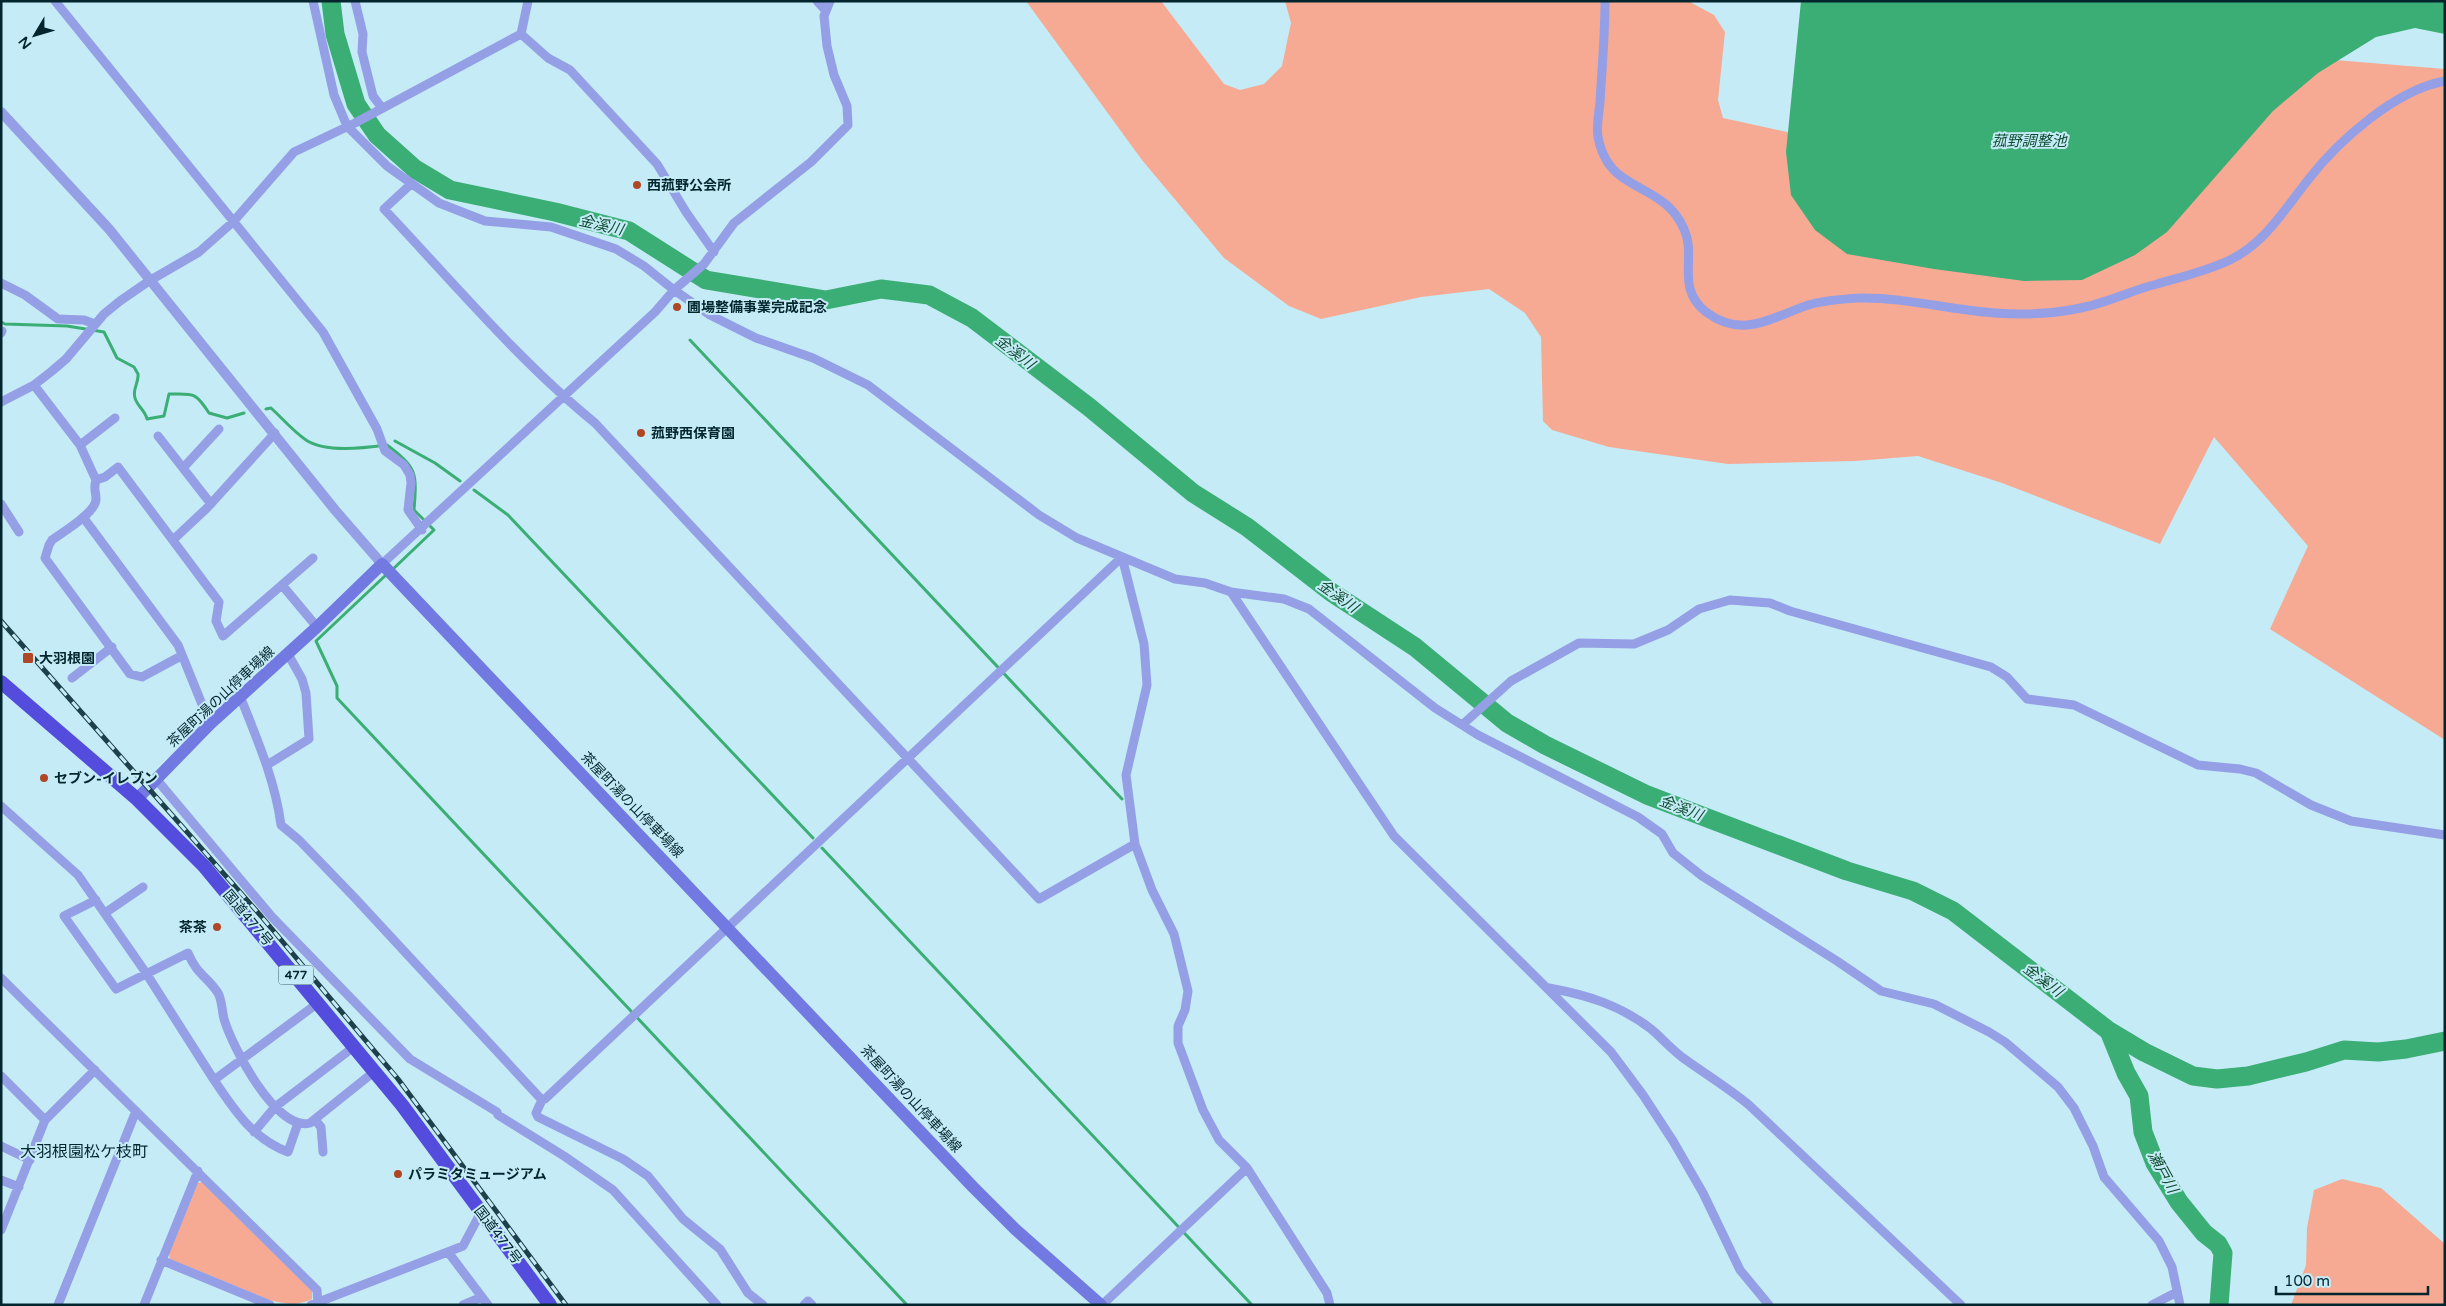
<svg xmlns="http://www.w3.org/2000/svg" width="2446" height="1306" font-family="'Varela Round','Noto Sans JP',sans-serif">
	<style>
		.green { fill: #f6aa93 }
		.water { fill: #3bae75 }
		.lines { fill: none; stroke-linecap: round; stroke-linejoin: round }
		.stream { stroke: #3bae75; stroke-width: 3 }
		.river { stroke: #3bae75; stroke-width: 19 }
		.minor { stroke: #959fe5; stroke-width: 9 }
		.tertiary { stroke: #959fe5; stroke-width: 10 }
		.secondary { stroke: #727ae1; stroke-width: 12 }
		.trunk { stroke: #534cdc; stroke-width: 14 }
		.rail-casing { stroke: #1d404a; stroke-width: 5 }
		.rail { stroke: #c5ebf6; stroke-width: 3; stroke-dasharray: 9; stroke-linecap: butt }
		.poi-dot { fill: #af4726; stroke: #c5ebf6; stroke-width: 2 }
		.labels { text-anchor: middle; dominant-baseline: central; stroke-width: 4; stroke-linejoin: round; paint-order: stroke }
		.shield { fill: #c5ebf6; stroke: #3c606a; stroke-width: 1 }
		.shield-label { font-size: 12px; font-weight: bold; fill: #02252e }
		.poi-label { font-size: 14px; font-weight: bold; fill: #02252e; stroke: #c5ebf6; text-anchor: start }
		.street-label { font-size: 14px; fill: #02252e; stroke: #c5ebf6 }
		.water-label { font-size: 15px; font-style: italic; fill: #0f4d30; stroke: #c5ebf6 }
		.quarter-label { font-size: 16px; fill: #02252e; stroke: #c5ebf6 }
	</style>
	<rect width="100%" height="100%" fill="#c5ebf6"/>
	<!-- green -->
	<path class="green" d="M 1026,1 L 1161,1 L 1224,84 L 1240,90 L 1264,84 L 1282,66 L 1291,23 L 1285,1 L 1688,1 L 1714,15 L 1725,32 L 1718,100 L 1723,118 L 1796,134 L 2273,55 L 2445,69 L 2445,740 L 2270,629 L 2308,546 L 2214,437 L 2160,544 L 2002,483 L 1918,456 L 1855,461 L 1728,464 L 1609,447 L 1552,430 L 1543,421 L 1541,337 L 1525,313 L 1489,289 L 1421,297 L 1321,319 L 1289,306 L 1224,258 L 1142,160 Z
		M 2342,1179 L 2381,1188 L 2445,1244 L 2445,1305 L 2291,1305 L 2306,1265 L 2307,1228 L 2314,1190 Z
		M 202,1182 L 312,1291 L 312,1299 C 297,1306 285,1304 269,1300 L 170,1259 L 169,1254 L 198,1183 Z"/>
	<!-- water -->
	<path class="water" d="M 1801,1 L 2445,1 L 2445,34 L 2415,28 L 2376,37 L 2318,73 L 2273,111 L 2167,232 L 2135,255 L 2082,280 L 2024,281 L 1934,269 L 1847,254 L 1815,230 L 1791,195 L 1786,152 Z"/>
	<g class="lines">
		<!-- stream -->
		<path class="stream" d="M 1,322 L 5,324 L 67,326 L 104,332 L 117,358 L 134,367 L 138,374 C 139,383 132,389 135,398 C 137,406 145,410 147,419 L 164,416 L 169,394 C 193,394 195,391 209,413 L 227,418 L 244,413
			M 690,340 L 1122,799
			M 266,409 L 271,408 C 282,418 293,431 306,440 C 325,453 364,448 387,445 C 417,468 417,472 414,510 L 434,530 L 392,570
			M 395,441 L 435,463 L 460,481
			M 474,490 L 508,515 L 813,838
			M 387,574 L 316,641 L 337,686 L 337,698 L 907,1305
			M 822,848 L 1252,1305"/>
		<!-- river -->
		<path class="river" d="M 331,1 L 335,34 L 356,104 L 377,135 L 415,169 L 450,190 L 555,212 L 629,231 L 706,280 L 826,300 L 881,289 L 929,295 L 972,318 L 1089,407 L 1193,493 L 1247,527 L 1331,592 L 1415,647 L 1507,723 L 1545,745 L 1647,795 L 1847,871 L 1913,891 L 1953,911 L 2109,1031 L 2144,1052 L 2193,1076 L 2217,1079 L 2248,1076 L 2306,1062 L 2344,1050 L 2378,1052 L 2406,1049 L 2445,1041
			M 2109,1031 L 2126,1073 L 2139,1096 L 2143,1132 L 2155,1163 L 2179,1202 L 2204,1233 L 2218,1244 L 2223,1253 L 2219,1305"/>
		<!-- minor -->
		<path class="minor" d="M 55,1 L 323,332 L 377,429 L 385,451 L 404,465 L 410,475 L 411,483 L 408,510 L 422,530
			M 313,1 L 334,95 L 347,126 L 387,166 L 439,203 L 485,221 L 551,227 L 616,249 L 644,266 L 674,290 L 710,315 L 756,338 L 813,358 L 868,385 L 1039,515 L 1077,538 L 1175,579 L 1205,583 L 1231,592 L 1284,599 L 1309,609 L 1435,708 L 1478,735 L 1638,817 L 1662,834 L 1673,853 L 1702,876 L 1837,961 L 1881,991 L 1934,1004 L 1989,1032 L 2005,1042 L 2058,1087 L 2074,1108 L 2093,1146 L 2104,1177 L 2159,1241 L 2172,1267 L 2180,1305
			M 355,1 L 363,34 L 362,52 L 373,96 L 382,108
			M 817,1 L 826,11
			M 1605,1 C 1605,35 1602,68 1600,102 C 1599,114 1596,125 1598,137 C 1601,153 1609,168 1622,177 C 1648,195 1670,198 1684,229 C 1697,257 1675,288 1706,312 C 1745,341 1774,315 1812,304 C 1827,300 1844,299 1859,298 C 1904,297 1950,310 1995,313 C 2035,316 2074,313 2112,299 C 2127,294 2141,288 2157,284 C 2181,277 2207,271 2230,260 C 2265,243 2284,210 2308,180 C 2338,141 2395,90 2445,81
			M 521,34 L 548,58 L 570,70 L 657,164 L 686,212 L 714,252
			M 411,184 L 384,209 C 452,281 518,360 595,423 L 1039,899 L 1135,844
			M 1,283 L 25,295 L 58,319 L 84,320 L 95,324
			M 1,333 L 2,331
			M 34,385 L 80,445 L 96,480
			M 1,402 L 34,385 L 52,371 L 66,359 L 104,314 L 120,301 L 149,281 L 199,252 L 233,222 L 294,152 L 355,123 L 521,34 L 528,1
			M 158,436 L 211,504
			M 80,445 L 115,418
			M 183,468 L 219,429
			M 1,504 L 19,532
			M 83,517 L 178,645 L 210,724
			M 174,539 L 207,508 L 275,433
			M 1122,557 L 1144,644 L 1147,685 L 1126,775 L 1131,813 L 1135,844 L 1152,890 L 1174,934 L 1188,991 L 1185,1010 L 1178,1026 L 1178,1043 L 1203,1110 L 1219,1140 L 1247,1168 L 1327,1293 L 1330,1305
			M 382,564 L 655,312 L 674,290 L 704,264 L 734,223 L 811,162 L 848,125 L 847,106 L 834,75 L 827,46 L 824,16 L 830,1
			M 282,585 L 317,627
			M 1231,592 L 1394,836 L 1611,1052 L 1643,1095 L 1673,1141 L 1703,1193 L 1740,1270 L 1769,1305
			M 181,656 L 142,677 L 130,674 L 45,558 L 49,545 L 52,540 C 63,532 96,513 96,499 C 96,490 93,490 96,480 L 105,477 L 118,467 L 219,602 L 216,621 L 223,636 L 313,558
			M 72,678 L 112,647
			M 240,696 C 257,739 275,780 281,825 L 299,840 L 354,897 L 542,1100 L 536,1113 L 538,1117 L 623,1159 L 648,1176 L 683,1219 L 720,1249 L 748,1293 L 763,1305
			M 1462,725 L 1511,681 L 1579,643 L 1634,644 L 1668,630 L 1699,609 L 1730,600 L 1770,603 L 1790,611 L 1991,667 L 2007,677 L 2027,699 L 2074,705 L 2198,765 L 2240,769 L 2256,773 L 2311,805 L 2351,821 L 2445,835
			M 267,765 L 309,739 L 306,693 L 302,679 L 288,654
			M 157,780 L 272,917 L 410,1059 L 497,1112 L 498,1115 L 564,1156 L 613,1190 L 717,1305
			M 1,806 L 78,875 L 146,973 L 214,1080 L 318,1003
			M 96,900 L 64,916 L 116,989 L 188,953 C 197,975 207,976 218,993 C 222,1000 222,1011 224,1019 C 232,1046 276,1132 310,1123 L 375,1071
			M 105,913 L 143,887
			M 1,978 L 317,1290 L 318,1305
			M 1549,988 C 1587,995 1620,1005 1651,1029 C 1663,1039 1673,1051 1686,1060 C 1707,1075 1728,1088 1749,1105 L 1961,1305
			M 1,1076 L 45,1120
			M 214,1080 C 234,1110 253,1139 288,1152 L 298,1123
			M 542,1100 L 545,1099 L 1122,557
			M 315,1120 L 321,1127 L 323,1152
			M 254,1132 L 275,1107 L 355,1046
			M 1,1146 L 30,1160
			M 1,1180 L 19,1187
			M 1,1230 L 45,1120 L 95,1070
			M 448,1252 L 488,1305
			M 161,1260 L 270,1305
			M 58,1305 L 136,1111
			M 144,1305 L 198,1171
			M 311,1305 L 463,1246 L 481,1212
			M 463,1305 L 482,1297
			M 804,1305 L 808,1301 L 812,1305
			M 1102,1305 L 1247,1168
			M 2152,1305 L 2177,1292"/>
		<!-- tertiary -->
		<path class="tertiary" d="M 1,112 L 109,229 L 335,510 L 382,564"/>
		<!-- secondary -->
		<path class="secondary" d="M 137,799 L 210,724 L 317,627 L 382,564 L 973,1187 L 1015,1229 L 1101,1305"/>
		<!-- trunk -->
		<path class="trunk" d="M 1,682 L 137,799 L 204,866 L 402,1105 L 550,1305"/>
		<defs>
			<path id="rail" d="M 1,621 L 261,916 L 398,1079 L 566,1305"/>
		</defs>
		<!-- rail casing -->
		<use href="#rail" class="rail-casing"/>
		<!-- rail -->
		<use href="#rail" class="rail"/>
	</g>
	<!-- markers -->
	<g class="poi-dot">
		<circle cx="637" cy="185" r="5"/>
		<circle cx="677" cy="307" r="5"/>
		<circle cx="641" cy="433" r="5"/>
		<rect x="22" y="652" width="12" height="12" rx="2.5"/>
		<circle cx="44" cy="778" r="5"/>
		<circle cx="217" cy="927" r="5"/>
		<circle cx="398" cy="1174" r="5"/>
	</g>
	<g class="labels">
		<!-- shield labels -->
		<rect class="shield" x="278.5" y="965.5" width="35" height="19" rx="4"/>
		<g class="shield-label">
			<text x="296" y="975">477</text>
		</g>
		<!-- poi labels -->
		<g class="poi-label">
			<text x="647" y="185">西菰野公会所</text>
			<text x="687" y="307">圃場整備事業完成記念</text>
			<text x="651" y="433">菰野西保育園</text>
			<text x="39" y="658">大羽根園</text>
			<text x="54" y="778">セブン-イレブン</text>
			<text x="207" y="927" text-anchor="end">茶茶</text>
			<text x="408" y="1174">パラミタミュージアム</text>
		</g>
		<!-- street labels -->
		<g class="street-label">
			<text transform="translate(221 697) rotate(-43)">茶屋町湯の山停車場線</text>
			<text transform="translate(632 805) rotate(46)">茶屋町湯の山停車場線</text>
			<text transform="translate(248 918) rotate(50)">国道477号</text>
			<text transform="translate(911 1099) rotate(47)">茶屋町湯の山停車場線</text>
			<text transform="translate(498 1235) rotate(53)">国道477号</text>
		</g>
		<!-- water labels -->
		<g class="water-label">
			<text x="2029" y="141">菰野調整池</text>
			<text transform="translate(601 225) rotate(13)">金溪川</text>
			<text transform="translate(1015 352) rotate(38)">金溪川</text>
			<text transform="translate(1338 596) rotate(35)">金溪川</text>
			<text transform="translate(1681 808) rotate(21)">金溪川</text>
			<text transform="translate(2043 980) rotate(37)">金溪川</text>
			<text transform="translate(2163 1172) rotate(61)">瀬戸川</text>
		</g>
		<!-- quarter labels -->
		<g class="quarter-label">
			<text x="84" y="1152">大羽根園松ケ枝町</text>
		</g>
	</g>
	<!-- border -->
	<rect width="2446" height="1306" fill="none" stroke="#02252e" stroke-width="5"/>
	<!-- north arrow -->
	<g transform="translate(35 35) rotate(232)" stroke="#c5ebf6" stroke-width="4" paint-order="stroke">
	<path d="M0-4L9 19L0 12L-9 19Z" fill="#02252e"/>
	<text y="-8" font-size="14" font-weight="bold" text-anchor="middle" fill="#02252e">N</text>
	</g>
	<!-- scale -->
	<path d="M2276 1286v8h152v-8" fill="none" stroke="#02252e" stroke-width="2.5"/>
	<text x="2284" y="1286" font-size="15" fill="#02252e" stroke="#c5ebf6" stroke-width="4" paint-order="stroke">100 m</text>
</svg>
